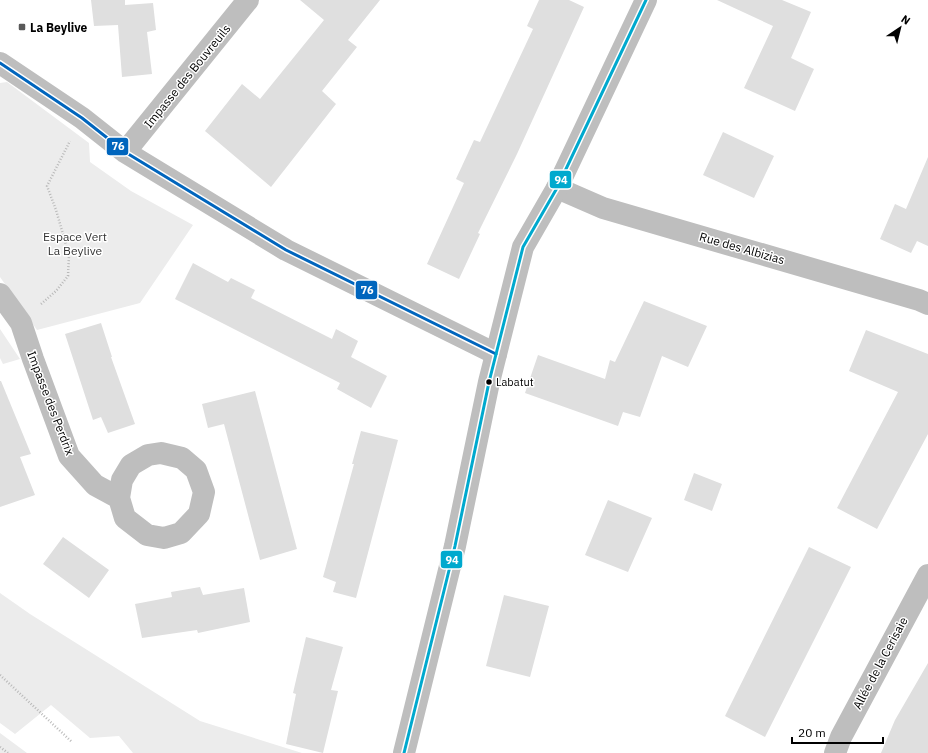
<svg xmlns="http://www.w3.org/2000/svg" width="928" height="753" font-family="'IBM Plex Sans',sans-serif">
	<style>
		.green { fill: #ececec }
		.building { fill: #dfdfdf }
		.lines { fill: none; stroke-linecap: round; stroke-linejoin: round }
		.path { stroke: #b9b9b9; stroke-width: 2.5; stroke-dasharray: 1 2; stroke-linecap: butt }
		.minor { stroke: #bebebe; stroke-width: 22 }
		.tertiary { stroke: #bebebe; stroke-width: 22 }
		.bus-1-casing { stroke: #fff; stroke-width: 6 }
		.bus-2-casing { stroke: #fff; stroke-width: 6 }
		.bus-1 { stroke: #0065bd; stroke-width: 3 }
		.bus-2 { stroke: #00a9ce; stroke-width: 3 }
		.poi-dot { fill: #595959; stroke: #fff; stroke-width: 1.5 }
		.bus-dot { fill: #000; stroke: #fff; stroke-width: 1.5 }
		.labels { text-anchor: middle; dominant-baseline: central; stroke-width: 3; stroke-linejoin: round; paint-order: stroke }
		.bus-label { font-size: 11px; fill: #000; stroke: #fff; text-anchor: start }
		.poi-label { font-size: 12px; font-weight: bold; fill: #000; stroke: #fff; text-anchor: start }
		.street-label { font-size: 12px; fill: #000; stroke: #fff }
		.park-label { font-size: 12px; fill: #333; stroke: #fff }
		.line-badge { stroke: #fff; stroke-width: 1.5 }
		.badge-label { font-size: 11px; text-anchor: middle; font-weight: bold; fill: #fff }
	</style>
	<rect width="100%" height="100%" fill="#fff"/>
	<!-- green -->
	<path class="green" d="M 7,82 L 89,143 L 90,162 L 131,191 L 193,225 L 140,303 L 37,330 L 0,277 L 0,83 Z
		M 0,329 L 20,359 L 3,364 L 0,358 Z
		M 0,593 L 30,614 L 200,721 L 302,753 L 133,753 L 119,736 L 90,738 L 51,705 L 15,734 L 0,723 Z
		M 0,733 L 27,753 L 0,753 Z"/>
	<!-- building -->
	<path class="building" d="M 91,0 L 125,0 L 125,5 L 153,3 L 156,30 L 147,32 L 152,74 L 122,77 L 118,25 L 94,26 Z
		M 300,0 L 380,0 L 348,40 L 357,47 L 322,91 L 336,104 L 271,187 L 205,131 L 242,84 L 260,99 L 324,20 Z
		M 539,0 L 569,0 L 584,7 L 517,154 L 478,233 L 480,234 L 459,279 L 427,264 L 464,183 L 456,179 L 474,140 L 480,142 L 533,29 L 527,26 Z
		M 717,0 L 782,0 L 811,12 L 791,58 L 814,69 L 795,111 L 744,88 L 773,26 Z
		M 723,132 L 774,156 L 754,198 L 703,175 Z
		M 928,157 L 928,246 L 917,241 L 911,253 L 880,239 L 895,204 L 906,209 Z
		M 193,263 L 228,282 L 231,278 L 255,290 L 251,298 L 332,339 L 336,329 L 358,341 L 351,357 L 387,376 L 371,408 L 337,389 L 340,383 L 175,299 Z
		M 644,301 L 707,326 L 688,367 L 662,356 L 640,417 L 623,412 L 618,426 L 525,393 L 538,355 L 605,379 L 610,360 L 615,362 Z
		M 101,323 L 112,357 L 111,357 L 135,424 L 108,433 L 101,417 L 93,420 L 65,334 Z
		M 866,330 L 928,354 L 928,434 L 877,529 L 837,508 L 898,392 L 849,371 Z
		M 0,381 L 1,381 L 31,454 L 20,457 L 35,495 L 0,507 Z
		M 255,391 L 297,549 L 260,560 L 224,424 L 208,428 L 202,404 Z
		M 361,431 L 398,440 L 356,598 L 333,592 L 336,582 L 323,577 L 354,464 L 352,464 Z
		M 694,473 L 722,484 L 712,511 L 684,500 Z
		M 608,500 L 652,518 L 628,572 L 585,555 Z
		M 63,537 L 109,570 L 89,598 L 43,564 Z
		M 809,547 L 851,567 L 765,737 L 725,716 Z
		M 200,587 L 203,595 L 244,588 L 250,622 L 198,633 L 197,630 L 142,638 L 135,604 L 172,597 L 171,592 Z
		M 504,595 L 549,606 L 530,677 L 486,666 Z
		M 306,637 L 343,647 L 331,690 L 338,691 L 323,753 L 286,744 L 296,694 L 293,693 Z
		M 928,663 L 928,753 L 881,753 L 895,720 Z"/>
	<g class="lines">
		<!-- path -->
		<path class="path" d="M 41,304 L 56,291 L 68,276 L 69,255 L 56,210 L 47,186 L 70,141
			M 0,675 L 72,742
			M 0,747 L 8,753"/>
		<!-- minor -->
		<path class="minor" d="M 0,63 L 82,118 L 125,152 L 286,250 L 496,354
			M 125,152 L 248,0
			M 557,188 L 603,208 L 919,300 L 928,304
			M 0,294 L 21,323 L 33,359 L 69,456 L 95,485 L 119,498 L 125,518 L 147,535 L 164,538 L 181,533 L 199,514 L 204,492 L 196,470 L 182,458 L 161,453 L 148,455 L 131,465 L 122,480 L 119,498
			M 835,753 L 841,737 L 928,575"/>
		<!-- tertiary -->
		<path class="tertiary" d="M 404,753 L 455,546 L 489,382 L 523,247 L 557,188 L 646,0"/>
		<defs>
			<path id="bus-1" d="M 0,63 L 82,118 L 125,152 L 286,250 L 496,354"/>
			<path id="bus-2" d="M 404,753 L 455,546 L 489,382 L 523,247 L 557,188 L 646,0"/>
		</defs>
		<!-- bus-1 casing -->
		<use href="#bus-1" class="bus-1-casing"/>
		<!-- bus-2 casing -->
		<use href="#bus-2" class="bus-2-casing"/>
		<!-- bus-1 -->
		<use href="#bus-1" class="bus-1"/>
		<!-- bus-2 -->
		<use href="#bus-2" class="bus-2"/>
	</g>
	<!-- markers -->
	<rect class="poi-dot" x="18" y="23" width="8" height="8" rx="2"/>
	<circle class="bus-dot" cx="489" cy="382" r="3.5"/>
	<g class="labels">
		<!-- bus labels -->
		<g class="bus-label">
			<text x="496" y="382">Labatut</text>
		</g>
		<!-- poi labels -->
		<g class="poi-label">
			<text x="30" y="27">La Beylive</text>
		</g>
		<!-- street labels -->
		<g class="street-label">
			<text transform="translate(187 76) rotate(-51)">Impasse des Bouvreuils</text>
			<text transform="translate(742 248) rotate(16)">Rue des Albizias</text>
			<text transform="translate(51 403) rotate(69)">Impasse des Perdrix</text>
			<text transform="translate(880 663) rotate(-62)">Allée de la Cerisaie</text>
		</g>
		<!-- park labels -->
		<g class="park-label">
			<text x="75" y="236">Espace Vert<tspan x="75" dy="14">La Beylive</tspan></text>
		</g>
	</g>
	<g class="line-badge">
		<rect x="106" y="137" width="23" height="19" rx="4" fill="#0065bd"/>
		<rect x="549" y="170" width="23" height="19" rx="4" fill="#00a9ce"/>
		<rect x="355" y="280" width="23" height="20" rx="4" fill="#0065bd"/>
		<rect x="440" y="550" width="23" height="19" rx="4" fill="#00a9ce"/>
	</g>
	<g class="badge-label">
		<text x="118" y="150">76</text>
		<text x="561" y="184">94</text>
		<text x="367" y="294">76</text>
		<text x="452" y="564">94</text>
	</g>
	<!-- north arrow -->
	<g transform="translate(900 28) rotate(35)" stroke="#ffffff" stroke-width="3" paint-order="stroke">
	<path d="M0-3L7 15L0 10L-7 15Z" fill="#000000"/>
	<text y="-6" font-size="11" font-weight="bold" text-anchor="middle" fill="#000000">N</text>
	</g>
	<!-- scale -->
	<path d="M792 737v6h91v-6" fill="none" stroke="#000000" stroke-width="2"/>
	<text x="798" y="737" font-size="12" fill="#000000" stroke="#ffffff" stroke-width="3" paint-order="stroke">20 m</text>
</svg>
